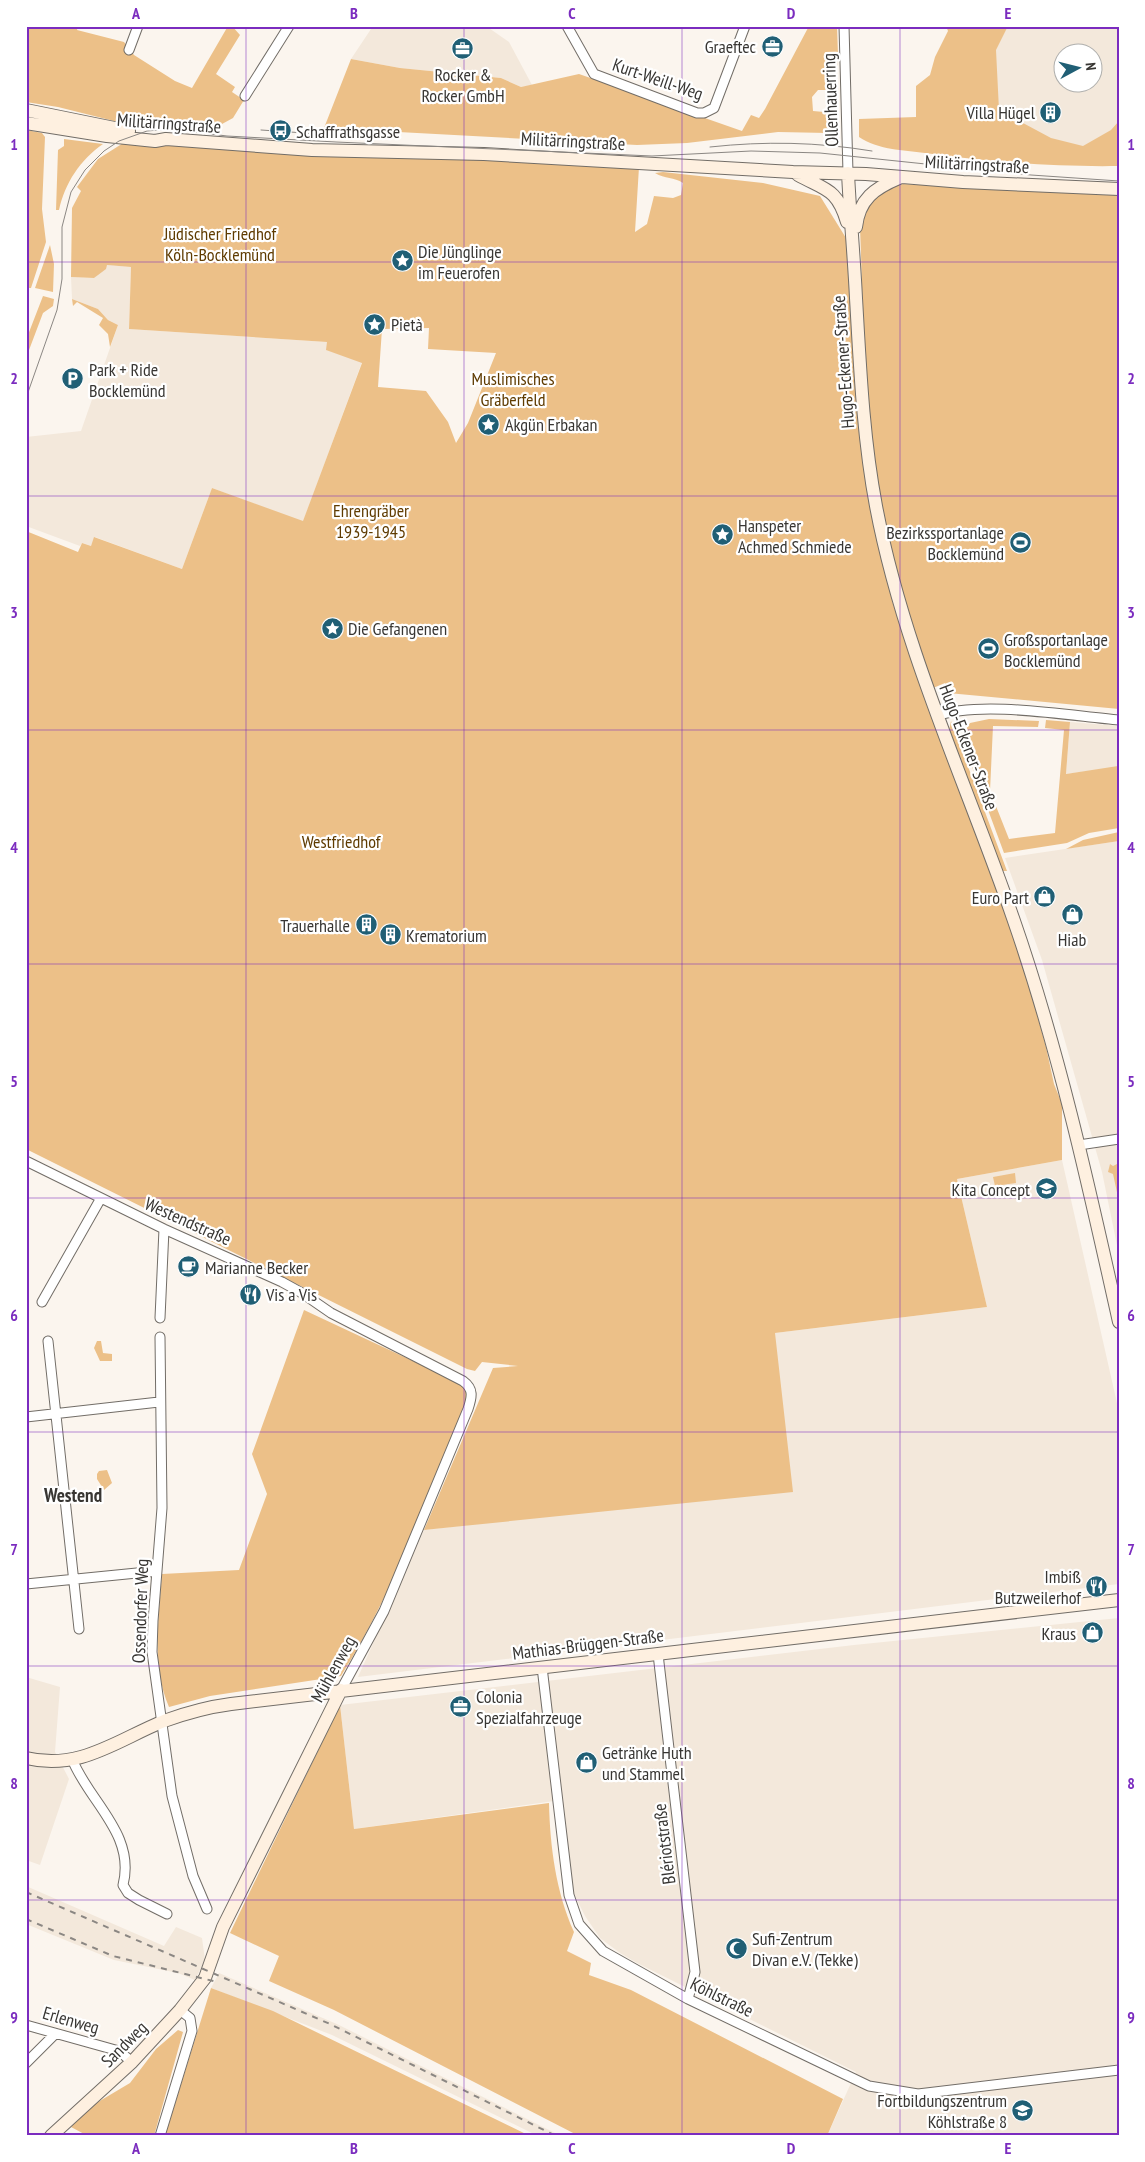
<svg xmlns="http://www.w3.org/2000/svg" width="1145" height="2162" font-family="'PT Sans Narrow',sans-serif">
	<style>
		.built { fill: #f3e8db; fill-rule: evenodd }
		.green { fill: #ecc088; fill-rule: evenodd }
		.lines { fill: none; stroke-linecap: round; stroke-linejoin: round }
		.street-casing { stroke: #726d67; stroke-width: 11 }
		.secondary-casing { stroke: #726d67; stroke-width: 14 }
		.street { stroke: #fff; stroke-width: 9 }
		.secondary { stroke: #fef0e0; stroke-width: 12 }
		.tram { stroke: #8b8783; stroke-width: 1 }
		.rail { stroke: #8b8783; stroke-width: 2; stroke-dasharray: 6 6; stroke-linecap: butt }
		.grid { fill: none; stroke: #7b2cbf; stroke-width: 1; stroke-opacity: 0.55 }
		.labels { text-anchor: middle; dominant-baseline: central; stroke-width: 4.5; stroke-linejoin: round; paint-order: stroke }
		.poi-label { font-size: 18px; fill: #383633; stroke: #fff; text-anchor: start }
		.street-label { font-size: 18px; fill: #383633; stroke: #fff }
		.park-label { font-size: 18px; fill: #5f3b00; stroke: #fff }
		.neighbourhood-label { font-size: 19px; font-weight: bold; fill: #383633; stroke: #fff }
		.neatline { fill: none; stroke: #7b2cbf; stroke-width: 2 }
		.grid-label { font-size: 16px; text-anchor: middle; font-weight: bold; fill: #7b2cbf }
	</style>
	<rect width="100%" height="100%" fill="#fbf5ee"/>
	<!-- built -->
	<path class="built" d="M 373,26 L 486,26 L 509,42 L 532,85 L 521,87 L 501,78 L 400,68 L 351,59 Z
		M 1008,26 L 1119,27 L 1119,163 L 999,120 L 988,64 ZM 1062,52 L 1092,52 L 1092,82 L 1062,82 Z
		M 107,265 L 131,267 L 129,329 L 327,342 L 327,350 L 362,362 L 303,522 L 212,488 L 182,569 L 95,537 L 91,546 L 82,543 L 80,546 L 26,526 L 26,437 L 81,431 L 118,325 L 108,320 L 98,309 L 72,299 L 71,277 L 94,278 Z
		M 1070,722 L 1119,726 L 1119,772 L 1118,767 L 1066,774 Z
		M 1119,841 L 1119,1255 L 1102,1172 L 1042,960 L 1005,858 Z
		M 1062,1160 L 1119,1412 L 1119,1584 L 358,1677 L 424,1530 L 602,1510 L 775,1333 L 987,1307 L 957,1179 Z
		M 1119,1618 L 1119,2136 L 827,2136 L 856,2072 L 637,1963 L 620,1953 L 600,1938 L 585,1916 L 574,1894 L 570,1877 L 561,1800 L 354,1829 L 340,1705 L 854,1645 Z
		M 26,1677 L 60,1687 L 55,1752 L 69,1779 L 40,1865 L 26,1860 Z
		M 26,1886 L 164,1946 L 176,1927 L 202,1938 L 205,1960 L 195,1980 L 178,1973 L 114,1960 L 26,1924 Z
		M 219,1973 L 339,2025 L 561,2136 L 538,2136 L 332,2035 L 211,1988 Z"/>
	<!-- green -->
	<path class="green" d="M 26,26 L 78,26 L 77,30 L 124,42 L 134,55 L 175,81 L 192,88 L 228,26 L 232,26 L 240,35 L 216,74 L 235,87 L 232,92 L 244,100 L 233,118 L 222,124 L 171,122 L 138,127 L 58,107 L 26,102 Z
		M 809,26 L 837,26 L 838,55 L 835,90 L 818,90 L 812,97 L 813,111 L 835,113 L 834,128 L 828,133 L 778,132 L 687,143 L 637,145 L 324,128 L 351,59 L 400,68 L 501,78 L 521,87 L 579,74 L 742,131 L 751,115 L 759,118 L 765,109 Z
		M 946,26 L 1008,26 L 996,50 L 999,110 L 1051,138 L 1083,146 L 1111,130 L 1119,121 L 1119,166 C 1054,167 989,162 925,153 C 903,150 878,150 859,137 L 859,119 L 916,117 L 916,86 L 930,75 L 935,57 L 948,31 Z
		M 26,130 L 42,133 L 45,137 L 42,209 L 46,242 L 31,288 L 26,288 Z
		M 64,139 L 103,144 C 80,160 65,183 59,210 L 56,210 L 58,150 L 64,146 Z
		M 128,140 L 202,148 L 316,155 L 411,154 L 639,167 L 635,232 L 647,224 L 654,196 L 673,198 L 681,195 L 683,183 C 674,177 665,179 655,173 L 663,172 L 763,183 L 820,196 L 846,238 L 870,504 L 893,604 L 910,656 L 977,829 L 1029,985 L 1046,1047 L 1054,1084 L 1062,1104 L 1062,1160 L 957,1179 L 987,1307 L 775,1333 L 793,1492 L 424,1530 L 493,1368 L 518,1366 L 482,1362 L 475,1371 L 467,1369 L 26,1149 L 26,531 L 78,552 L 82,543 L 91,546 L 94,537 L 182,569 L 212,488 L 303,521 L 362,363 L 326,350 L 327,342 L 129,329 L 131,267 L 107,265 L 106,269 L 94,278 L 71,277 L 72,208 L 81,191 L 77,187 L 98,159 ZM 429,328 L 428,349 L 496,353 L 468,423 L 456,443 L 448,422 L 426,391 L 378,387 L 382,329 Z
		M 903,184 L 1119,194 L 1119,709 L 948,693 L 945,683 L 933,688 C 905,609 882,527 871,443 C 863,372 863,300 860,228 L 863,212 L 884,188 Z
		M 50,245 L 54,264 L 53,292 L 35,288 Z
		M 43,296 L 54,299 L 53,306 L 43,313 L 26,358 L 26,340 Z
		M 72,299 L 98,309 L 108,320 L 118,325 L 110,347 L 108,334 L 99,325 L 103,318 L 77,302 L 73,306 Z
		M 989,719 L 1039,721 L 1038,727 L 993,726 L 990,791 L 1009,839 L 1055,833 L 1064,730 L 1045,728 L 1046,720 L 1070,722 L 1066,774 L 1118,766 L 1119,828 L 1089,833 L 1067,843 L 1004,853 L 961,737 L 970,723 Z
		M 951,721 L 1007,871 L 1003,871 L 998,862 L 949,731 Z
		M 1119,832 L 1119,841 L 1066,849 L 1083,840 Z
		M 1119,1163 L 1119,1197 L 1118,1197 L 1113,1174 L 1108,1172 L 1110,1164 L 1113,1166 Z
		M 1015,1173 L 1016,1183 L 995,1186 L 993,1177 Z
		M 304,1310 L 460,1383 L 467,1391 L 468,1399 C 429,1493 395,1590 341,1676 L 210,1696 L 169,1707 C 151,1666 159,1617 162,1574 L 239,1570 L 267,1494 L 252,1454 Z
		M 97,1341 L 101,1341 L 103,1353 L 112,1354 L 112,1361 L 100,1361 L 94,1348 Z
		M 107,1470 L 112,1483 L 104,1490 L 97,1479 L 97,1474 L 99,1471 Z
		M 340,1705 L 354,1829 L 549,1803 C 550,1847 556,1892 574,1932 L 567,1951 L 591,1963 L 589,1975 L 631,1990 L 843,2099 L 827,2136 L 579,2136 L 334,2010 L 269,1981 L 279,1956 L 230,1933 Z
		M 211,1988 L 273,2011 L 530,2136 L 165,2136 Z
		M 178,2030 L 183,2032 L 154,2136 L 88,2136 L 71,2127 L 93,2105 L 130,2083 L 156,2049 Z"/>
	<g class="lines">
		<defs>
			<path id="street" d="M 567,26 L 594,74 L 697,113 L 704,113 L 714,108 L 745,26
				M 844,26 L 848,173
				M 129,50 L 138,26
				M 245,96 L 289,26
				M 937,716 C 980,700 1071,716 1119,720
				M 1079,1145 L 1119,1139
				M 26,1161 L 164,1229 L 282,1282 L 302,1293 L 331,1313 L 463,1381 C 474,1389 472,1397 468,1409 L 384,1611 L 341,1690
				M 42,1302 L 101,1198
				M 160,1318 L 164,1229
				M 160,1337 L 162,1508 L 153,1621 L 152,1652 L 172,1796 L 193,1876 L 207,1909
				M 48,1341 L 79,1629
				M 26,1417 L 159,1402
				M 26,1584 L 157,1571
				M 658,1654 L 695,1972 L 688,1999
				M 542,1667 L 569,1895 L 579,1924 L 603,1951 L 688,1999 L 869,2086 L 918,2094 L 1119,2070
				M 72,1759 C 89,1802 136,1834 123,1885 L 128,1893 L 139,1900 L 167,1914
				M 26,2025 L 119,2051 L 132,2062
				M 26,2063 L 55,2034
				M 160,2136 L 192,2031 L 190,2018 L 180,2010"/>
			<path id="secondary" d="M 26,110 L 129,131
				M 26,123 L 107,136 L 155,141 L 166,139 L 312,150 L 484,154 L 793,172 L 866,174 L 963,182 L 1119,189
				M 848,173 C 850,215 854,256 856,298 C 860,367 863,437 876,506 C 903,649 966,782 1013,918 C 1059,1050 1089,1187 1119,1322
				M 798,175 C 825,190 837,188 847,222
				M 856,227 C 859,199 875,188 899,178
				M 26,1758 C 80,1771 117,1740 164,1721 C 186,1713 208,1707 231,1704 L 1119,1600
				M 51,2136 L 132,2062 L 180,2010 L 205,1978 L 223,1927 L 341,1690"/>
		</defs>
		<!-- street casing -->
		<use href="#street" class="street-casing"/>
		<!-- secondary casing -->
		<use href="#secondary" class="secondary-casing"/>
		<!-- street -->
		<use href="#street" class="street"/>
		<!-- secondary -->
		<use href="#secondary" class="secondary"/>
		<!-- tram -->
		<path class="tram" d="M 261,130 L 348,136
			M 710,147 C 765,141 817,142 872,151
			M 26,398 L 57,310 L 62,279 L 62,227 L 71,192 L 85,170 L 104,151 L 119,141 L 147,131 L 170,129 L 227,136 L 336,142 L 652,156 L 751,151 L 820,153 L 1031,175 L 1119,181"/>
		<!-- rail -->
		<path class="rail" d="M 26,1892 L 330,2024 L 556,2136
			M 26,1919 L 113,1956 L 217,1982"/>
	</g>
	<!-- grid -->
	<path class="grid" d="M 246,26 L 246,2136M 464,26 L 464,2136M 682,26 L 682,2136M 900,26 L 900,2136M 26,262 L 1119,262M 26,496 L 1119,496M 26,730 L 1119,730M 26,964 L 1119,964M 26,1198 L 1119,1198M 26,1432 L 1119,1432M 26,1666 L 1119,1666M 26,1900 L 1119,1900"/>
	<!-- icons -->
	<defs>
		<symbol id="office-disc" viewBox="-11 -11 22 22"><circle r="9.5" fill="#205f75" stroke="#fff"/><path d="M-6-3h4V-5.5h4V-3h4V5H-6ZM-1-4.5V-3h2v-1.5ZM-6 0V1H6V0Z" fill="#fff"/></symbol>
		<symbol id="building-disc" viewBox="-11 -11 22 22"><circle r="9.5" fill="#205f75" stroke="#fff"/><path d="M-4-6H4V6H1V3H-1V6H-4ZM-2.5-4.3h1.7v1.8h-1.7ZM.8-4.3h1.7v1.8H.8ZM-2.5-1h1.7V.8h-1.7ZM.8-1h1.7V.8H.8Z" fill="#fff"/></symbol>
		<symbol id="bus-disc" viewBox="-11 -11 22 22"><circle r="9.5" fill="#205f75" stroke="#fff"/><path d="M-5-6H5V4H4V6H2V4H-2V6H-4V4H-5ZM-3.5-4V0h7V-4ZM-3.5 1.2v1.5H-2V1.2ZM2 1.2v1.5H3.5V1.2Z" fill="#fff"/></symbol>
		<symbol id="sight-disc" viewBox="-11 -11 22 22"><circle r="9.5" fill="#205f75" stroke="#fff"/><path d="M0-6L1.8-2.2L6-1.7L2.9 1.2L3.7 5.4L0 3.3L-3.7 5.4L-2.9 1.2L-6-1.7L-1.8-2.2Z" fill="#fff"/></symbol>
		<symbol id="parking-disc" viewBox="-11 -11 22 22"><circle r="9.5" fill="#205f75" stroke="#fff"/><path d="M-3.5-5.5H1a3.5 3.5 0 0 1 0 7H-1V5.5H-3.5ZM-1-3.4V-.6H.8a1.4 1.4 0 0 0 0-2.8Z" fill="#fff"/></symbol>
		<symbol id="stadium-disc" viewBox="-11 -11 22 22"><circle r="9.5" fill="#205f75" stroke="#fff"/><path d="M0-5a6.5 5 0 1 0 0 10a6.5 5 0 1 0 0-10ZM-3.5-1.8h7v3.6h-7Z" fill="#fff"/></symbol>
		<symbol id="shop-disc" viewBox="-11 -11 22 22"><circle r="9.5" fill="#205f75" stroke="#fff"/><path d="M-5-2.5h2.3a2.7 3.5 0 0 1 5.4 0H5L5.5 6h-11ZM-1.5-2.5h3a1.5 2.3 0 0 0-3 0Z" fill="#fff"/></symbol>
		<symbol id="school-disc" viewBox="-11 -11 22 22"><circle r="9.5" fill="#205f75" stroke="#fff"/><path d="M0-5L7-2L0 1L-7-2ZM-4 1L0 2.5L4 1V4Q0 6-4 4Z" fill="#fff"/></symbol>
		<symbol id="cafe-disc" viewBox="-11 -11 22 22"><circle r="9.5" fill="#205f75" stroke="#fff"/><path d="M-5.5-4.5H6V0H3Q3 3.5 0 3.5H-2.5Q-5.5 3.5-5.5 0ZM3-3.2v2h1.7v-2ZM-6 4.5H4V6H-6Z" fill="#fff"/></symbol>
		<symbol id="restaurant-disc" viewBox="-11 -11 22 22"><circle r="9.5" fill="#205f75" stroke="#fff"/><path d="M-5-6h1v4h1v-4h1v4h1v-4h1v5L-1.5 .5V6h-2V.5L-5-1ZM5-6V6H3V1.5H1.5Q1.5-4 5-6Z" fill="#fff"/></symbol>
		<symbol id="mosque-disc" viewBox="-11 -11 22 22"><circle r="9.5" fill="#205f75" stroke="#fff"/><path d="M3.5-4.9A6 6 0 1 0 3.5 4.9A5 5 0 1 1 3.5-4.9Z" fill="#fff"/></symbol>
	</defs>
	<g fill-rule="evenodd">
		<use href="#office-disc" x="760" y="34" width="25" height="25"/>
		<use href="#office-disc" x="450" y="36" width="25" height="25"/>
		<use href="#building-disc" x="1038" y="100" width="25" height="25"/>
		<use href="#bus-disc" x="268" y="118" width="25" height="25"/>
		<use href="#sight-disc" x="390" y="248" width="25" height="25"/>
		<use href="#sight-disc" x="362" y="312" width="25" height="25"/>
		<use href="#parking-disc" x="60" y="366" width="25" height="25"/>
		<use href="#sight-disc" x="476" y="412" width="25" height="25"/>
		<use href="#sight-disc" x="710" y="522" width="25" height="25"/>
		<use href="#stadium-disc" x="1008" y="530" width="25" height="25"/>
		<use href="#sight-disc" x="320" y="616" width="25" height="25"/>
		<use href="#stadium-disc" x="976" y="636" width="25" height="25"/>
		<use href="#shop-disc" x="1032" y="884" width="25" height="25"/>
		<use href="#shop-disc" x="1060" y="902" width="25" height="25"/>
		<use href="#building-disc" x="354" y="912" width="25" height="25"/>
		<use href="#building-disc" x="378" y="922" width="25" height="25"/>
		<use href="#school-disc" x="1034" y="1176" width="25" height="25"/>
		<use href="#cafe-disc" x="176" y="1254" width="25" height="25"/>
		<use href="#restaurant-disc" x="238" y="1282" width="25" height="25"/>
		<use href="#restaurant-disc" x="1084" y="1574" width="25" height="25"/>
		<use href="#shop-disc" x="1080" y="1620" width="25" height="25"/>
		<use href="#office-disc" x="448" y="1694" width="25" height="25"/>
		<use href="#shop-disc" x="574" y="1750" width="25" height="25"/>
		<use href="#mosque-disc" x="724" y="1936" width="25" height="25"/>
		<use href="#school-disc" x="1010" y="2098" width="25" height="25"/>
	</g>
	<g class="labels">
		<!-- poi labels -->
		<g class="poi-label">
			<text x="756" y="46" text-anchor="end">Graeftec</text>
			<text x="463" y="74" text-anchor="middle">Rocker &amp;<tspan x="463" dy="21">Rocker GmbH</tspan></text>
			<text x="1035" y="112" text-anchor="end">Villa Hügel</text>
			<text x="296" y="131">Schaffrathsgasse</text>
			<text x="418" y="251">Die Jünglinge<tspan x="418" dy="21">im Feuerofen</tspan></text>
			<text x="391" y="324">Pietà</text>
			<text x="89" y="369">Park + Ride<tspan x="89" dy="21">Bocklemünd</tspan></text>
			<text x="505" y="424">Akgün Erbakan</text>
			<text x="738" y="525">Hanspeter<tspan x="738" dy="21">Achmed Schmiede</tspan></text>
			<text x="1004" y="532" text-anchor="end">Bezirkssportanlage<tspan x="1004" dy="21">Bocklemünd</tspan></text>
			<text x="348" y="628">Die Gefangenen</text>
			<text x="1004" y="639">Großsportanlage<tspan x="1004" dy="21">Bocklemünd</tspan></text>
			<text x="1029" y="897" text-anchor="end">Euro Part</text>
			<text x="350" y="925" text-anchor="end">Trauerhalle</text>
			<text x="406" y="935">Krematorium</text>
			<text x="1072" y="939" text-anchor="middle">Hiab</text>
			<text x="1030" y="1189" text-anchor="end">Kita Concept</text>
			<text x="205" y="1267">Marianne Becker</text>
			<text x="266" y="1294">Vis a Vis</text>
			<text x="1081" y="1576" text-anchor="end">Imbiß<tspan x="1081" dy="21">Butzweilerhof</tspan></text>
			<text x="1076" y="1633" text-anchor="end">Kraus</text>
			<text x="476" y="1696">Colonia<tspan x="476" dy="21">Spezialfahrzeuge</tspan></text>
			<text x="602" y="1752">Getränke Huth<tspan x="602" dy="21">und Stammel</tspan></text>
			<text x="752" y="1938">Sufi-Zentrum<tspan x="752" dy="21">Divan e.V. (Tekke)</tspan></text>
			<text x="1007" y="2100" text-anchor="end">Fortbildungszentrum<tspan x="1007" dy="21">Köhlstraße 8</tspan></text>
		</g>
		<!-- street labels -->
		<g class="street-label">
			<text transform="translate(658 79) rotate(19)">Kurt-Weill-Weg</text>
			<text transform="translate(830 100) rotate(-92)">Ollenhauerring</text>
			<text transform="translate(169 123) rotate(4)">Militärringstraße</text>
			<text transform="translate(573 141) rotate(3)">Militärringstraße</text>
			<text transform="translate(977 164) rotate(3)">Militärringstraße</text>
			<text transform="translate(843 362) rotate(-94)">Hugo-Eckener-Straße</text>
			<text transform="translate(969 747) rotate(69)">Hugo-Eckener-Straße</text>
			<text transform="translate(188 1221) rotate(24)">Westendstraße</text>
			<text transform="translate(140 1611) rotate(-88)">Ossendorfer Weg</text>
			<text transform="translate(588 1644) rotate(-7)">Mathias-Brüggen-Straße</text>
			<text transform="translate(333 1669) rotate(-61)">Mühlenweg</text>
			<text transform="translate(664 1844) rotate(-97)">Blériotstraße</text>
			<text transform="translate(722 1997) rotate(26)">Köhlstraße</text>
			<text transform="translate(71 2020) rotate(16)">Erlenweg</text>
			<text transform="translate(124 2044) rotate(-45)">Sandweg</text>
		</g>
		<!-- park labels -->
		<g class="park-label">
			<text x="220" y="233">Jüdischer Friedhof<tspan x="220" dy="21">Köln-Bocklemünd</tspan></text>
			<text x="513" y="378">Muslimisches<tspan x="513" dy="21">Gräberfeld</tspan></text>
			<text x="371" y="510">Ehrengräber<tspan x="371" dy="21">1939-1945</tspan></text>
			<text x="341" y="841">Westfriedhof</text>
		</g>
		<!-- neighbourhood labels -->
		<g class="neighbourhood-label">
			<text x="73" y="1495">Westend</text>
		</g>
	</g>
	<!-- border -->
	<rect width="1145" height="2162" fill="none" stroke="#ffffff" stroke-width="55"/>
	<!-- north arrow -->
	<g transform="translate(1078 68) rotate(83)"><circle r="24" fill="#ffffff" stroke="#afafad"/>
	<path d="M0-4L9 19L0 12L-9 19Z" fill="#205f75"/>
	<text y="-8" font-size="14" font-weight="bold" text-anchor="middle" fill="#383633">N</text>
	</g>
	<rect x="28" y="28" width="1090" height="2106" class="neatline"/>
	<g class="grid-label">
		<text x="136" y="19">A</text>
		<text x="354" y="19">B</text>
		<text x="572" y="19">C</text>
		<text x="791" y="19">D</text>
		<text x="1008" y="19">E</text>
		<text x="14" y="150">1</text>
		<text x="1131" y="150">1</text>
		<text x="14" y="384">2</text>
		<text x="1131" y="384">2</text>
		<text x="14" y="618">3</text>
		<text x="1131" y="618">3</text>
		<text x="14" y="853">4</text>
		<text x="1131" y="853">4</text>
		<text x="14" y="1087">5</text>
		<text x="1131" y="1087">5</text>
		<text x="14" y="1321">6</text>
		<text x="1131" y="1321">6</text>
		<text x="14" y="1555">7</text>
		<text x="1131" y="1555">7</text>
		<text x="14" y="1789">8</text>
		<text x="1131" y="1789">8</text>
		<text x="14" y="2023">9</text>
		<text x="1131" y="2023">9</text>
		<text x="136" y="2154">A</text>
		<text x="354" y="2154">B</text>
		<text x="572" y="2154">C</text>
		<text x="791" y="2154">D</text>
		<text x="1008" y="2154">E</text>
	</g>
</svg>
